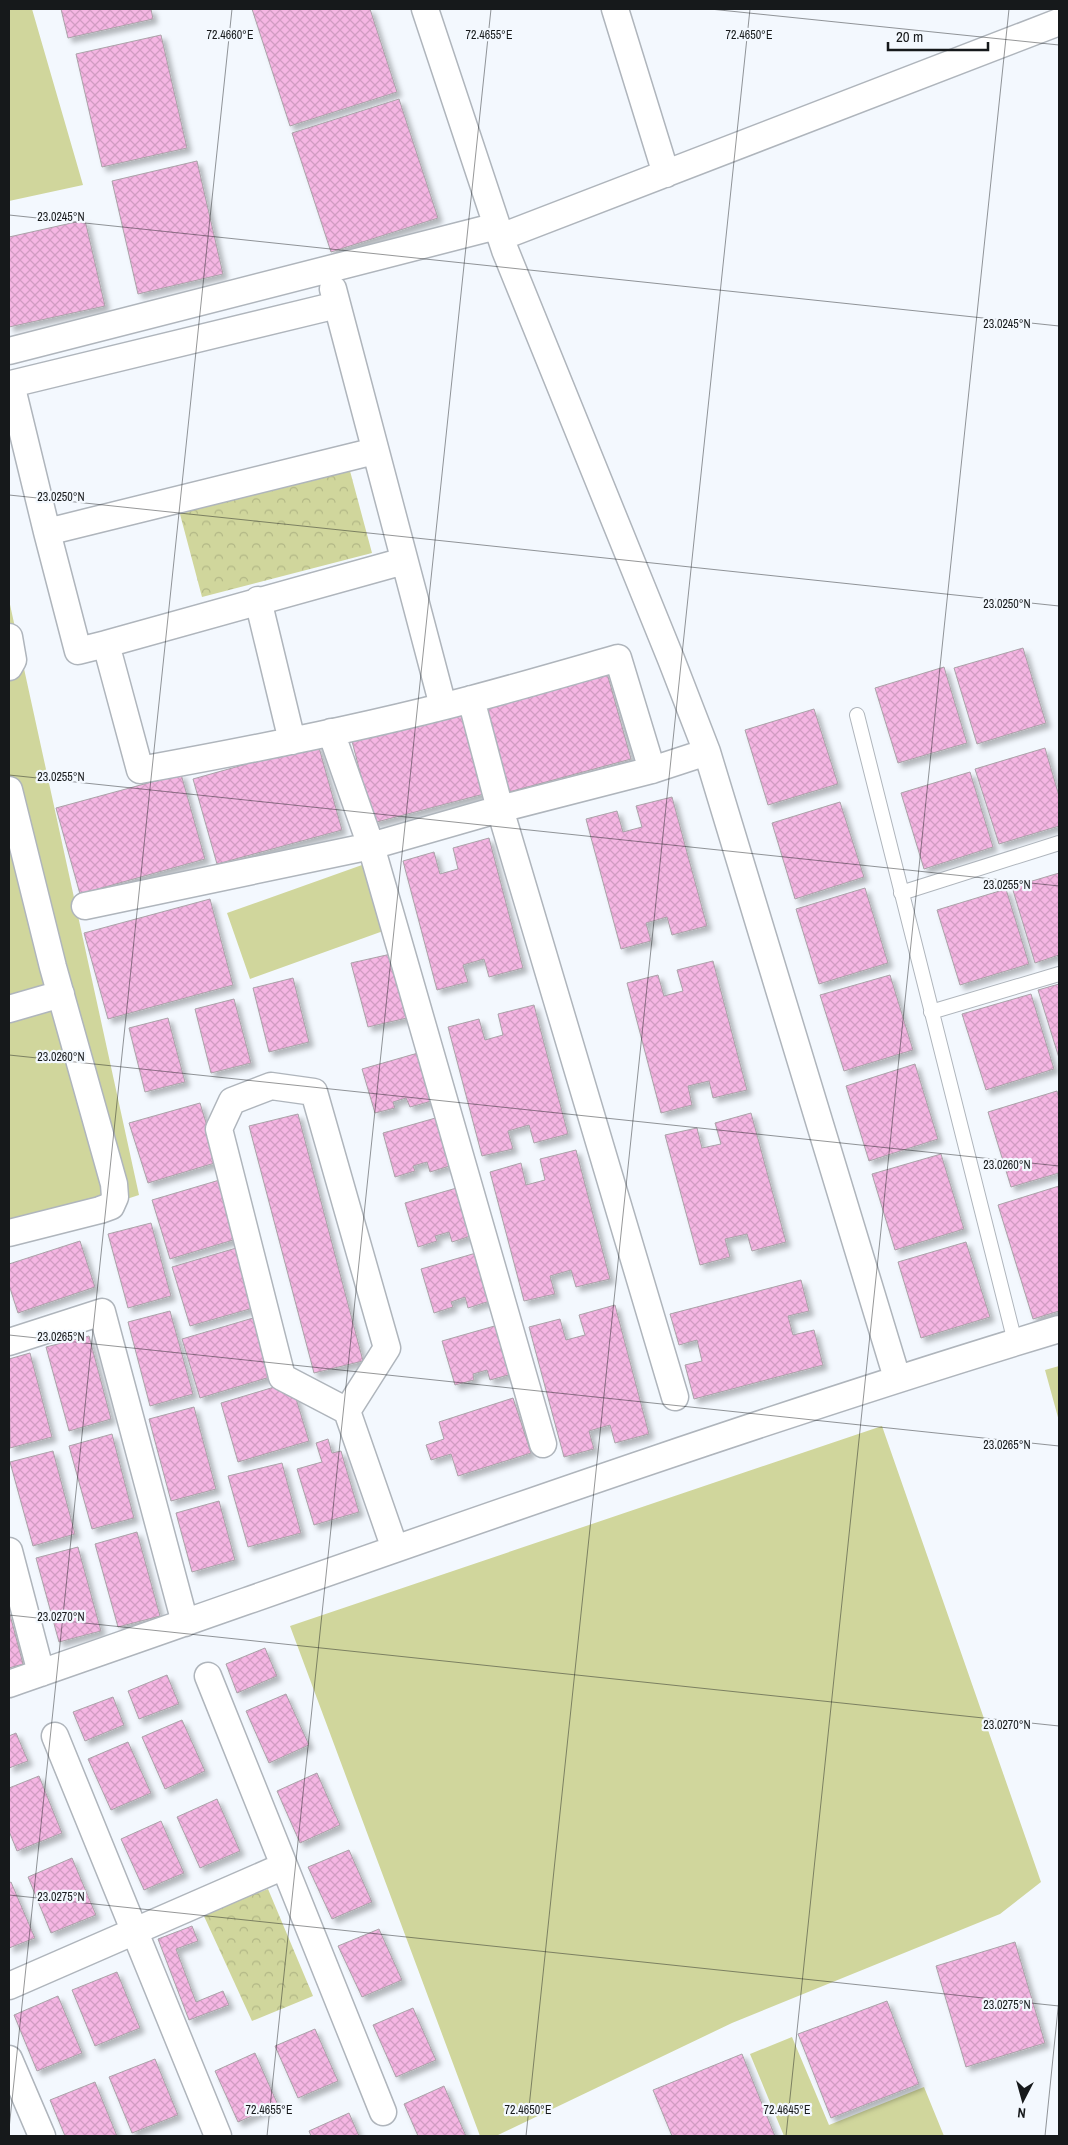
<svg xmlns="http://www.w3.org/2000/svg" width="1068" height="2145" font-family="'Archivo Narrow',sans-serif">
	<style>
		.green { fill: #d0d69c }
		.park { fill: url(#park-crowns) }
		.building { fill: url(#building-cross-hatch); stroke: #aaa2a8; filter: url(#shadow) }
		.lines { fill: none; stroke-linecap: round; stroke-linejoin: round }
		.lane-casing { stroke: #afb5bc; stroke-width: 16 }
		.street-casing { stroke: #afb5bc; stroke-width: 29 }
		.lane { stroke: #fff; stroke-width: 14 }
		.street { stroke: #fff; stroke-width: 26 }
		.ticks { fill: none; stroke: #16191b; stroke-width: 1; stroke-opacity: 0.45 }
		.ticks-label { font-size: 12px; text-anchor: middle; fill: #16191b; stroke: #f3f8fe; stroke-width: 4.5; stroke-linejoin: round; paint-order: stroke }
	</style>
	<defs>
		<pattern id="park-crowns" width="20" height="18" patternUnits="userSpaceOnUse" patternTransform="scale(1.25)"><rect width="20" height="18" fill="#d0d69c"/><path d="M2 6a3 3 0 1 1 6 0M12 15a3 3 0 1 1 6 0" fill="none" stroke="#b2b786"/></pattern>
		<pattern id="building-cross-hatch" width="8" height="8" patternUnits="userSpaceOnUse" patternTransform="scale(1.25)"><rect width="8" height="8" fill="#f5b6e3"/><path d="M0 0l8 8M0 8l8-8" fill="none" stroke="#d19cc2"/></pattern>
		<filter id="shadow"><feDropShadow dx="4.5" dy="4.5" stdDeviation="2.5" flood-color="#0004"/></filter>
	</defs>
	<rect width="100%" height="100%" fill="#f3f8fe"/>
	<!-- green -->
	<path class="green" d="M 9,9 L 32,9 L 83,185 L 9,201 Z
		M 9,600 L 139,1195 L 9,1237 Z
		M 362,865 L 386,930 L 250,979 L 227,913 Z
		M 1059,1366 L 1059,1421 L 1045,1370 Z
		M 882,1426 L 1041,1882 L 1000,1914 L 732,2023 L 496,2136 L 480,2136 L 290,1626 Z
		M 792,2037 L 829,2125 L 924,2087 L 944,2136 L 784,2136 L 750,2054 Z"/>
	<!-- park -->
	<path class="park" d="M 346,456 L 372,553 L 202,597 L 176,499 Z
		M 268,1889 L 313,1996 L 252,2021 L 203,1914 Z"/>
	<!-- building -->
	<path class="building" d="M 61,9 L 151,9 L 153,19 L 68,38 Z
		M 252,9 L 370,9 L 397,92 L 290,126 Z
		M 161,35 L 187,148 L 102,167 L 76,54 Z
		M 399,99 L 438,218 L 331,252 L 292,133 Z
		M 197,161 L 223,274 L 138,294 L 112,181 Z
		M 85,220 L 105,306 L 9,327 L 9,237 Z
		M 1023,648 L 1046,723 L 977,744 L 954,668 Z
		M 944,667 L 967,743 L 898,763 L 875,688 Z
		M 607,673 L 631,759 L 505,793 L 482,707 Z
		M 460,708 L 484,794 L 373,823 L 352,741 Z
		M 814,709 L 838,784 L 768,805 L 745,730 Z
		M 318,744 L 342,830 L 217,864 L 193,779 Z
		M 1045,748 L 1059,796 L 1059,826 L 999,844 L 975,769 Z
		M 970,772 L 993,847 L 924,869 L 901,793 Z
		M 181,774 L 205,859 L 80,894 L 56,808 Z
		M 672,797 L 707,926 L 672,935 L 667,917 L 646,923 L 651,941 L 621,949 L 586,819 L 617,811 L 623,832 L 642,827 L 636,806 Z
		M 840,802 L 864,877 L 795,899 L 772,823 Z
		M 489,838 L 523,968 L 489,977 L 484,959 L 463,965 L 468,982 L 437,990 L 403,861 L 434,852 L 440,874 L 458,869 L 453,848 Z
		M 1059,873 L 1059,955 L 1035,963 L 1012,887 Z
		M 865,888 L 888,963 L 819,984 L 796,909 Z
		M 1006,889 L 1029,964 L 960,985 L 937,910 Z
		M 210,899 L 233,985 L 108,1019 L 84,933 Z
		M 391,954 L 407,1018 L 368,1027 L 351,963 Z
		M 713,961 L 747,1090 L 713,1098 L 709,1081 L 688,1086 L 692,1105 L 661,1113 L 627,983 L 658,975 L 664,996 L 683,991 L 677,970 Z
		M 890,975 L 913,1050 L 844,1071 L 820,995 Z
		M 293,978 L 309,1042 L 269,1052 L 253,988 Z
		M 1059,984 L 1059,1058 L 1038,990 Z
		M 1031,994 L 1054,1069 L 986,1090 L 962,1014 Z
		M 234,999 L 251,1063 L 211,1073 L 195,1009 Z
		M 534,1005 L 568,1134 L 534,1143 L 529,1125 L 508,1131 L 513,1149 L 482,1156 L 448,1027 L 479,1019 L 485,1040 L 503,1035 L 498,1014 Z
		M 168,1018 L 185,1082 L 145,1092 L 129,1028 Z
		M 418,1053 L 432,1101 L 410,1107 L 406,1098 L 393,1102 L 395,1108 L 375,1113 L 362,1069 Z
		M 915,1064 L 938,1139 L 869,1161 L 846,1086 Z
		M 1057,1091 L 1059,1098 L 1059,1173 L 1011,1187 L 988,1112 Z
		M 200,1103 L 218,1162 L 148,1183 L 129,1123 Z
		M 751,1113 L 786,1242 L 752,1251 L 747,1234 L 725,1239 L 730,1257 L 700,1265 L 665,1135 L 697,1128 L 702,1148 L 721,1144 L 715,1123 Z
		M 298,1114 L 363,1361 L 314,1373 L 249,1126 Z
		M 439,1117 L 453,1165 L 430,1172 L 427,1162 L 413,1166 L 415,1171 L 395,1177 L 383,1133 Z
		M 576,1150 L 610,1279 L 576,1287 L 571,1270 L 550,1276 L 555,1294 L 524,1301 L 490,1172 L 521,1163 L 526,1185 L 545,1180 L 540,1159 Z
		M 941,1154 L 964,1229 L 895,1250 L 872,1174 Z
		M 223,1179 L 240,1238 L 170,1259 L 152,1200 Z
		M 1059,1186 L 1059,1311 L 1033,1319 L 998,1205 Z
		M 460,1187 L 474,1235 L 452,1242 L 449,1232 L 435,1236 L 437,1241 L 418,1247 L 405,1203 Z
		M 151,1223 L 171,1296 L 128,1308 L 108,1234 Z
		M 80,1241 L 95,1287 L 18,1313 L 9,1285 L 9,1264 Z
		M 966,1242 L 990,1317 L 921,1338 L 898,1262 Z
		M 243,1246 L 260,1306 L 190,1326 L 172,1267 Z
		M 476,1253 L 490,1301 L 468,1308 L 465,1297 L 451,1302 L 453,1307 L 434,1313 L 421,1269 Z
		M 801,1280 L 809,1311 L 788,1316 L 793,1335 L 814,1330 L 823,1365 L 694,1399 L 685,1365 L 702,1361 L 697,1340 L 679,1345 L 670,1314 Z
		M 615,1305 L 649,1434 L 615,1443 L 610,1425 L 589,1431 L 594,1449 L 564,1457 L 529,1327 L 560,1319 L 566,1340 L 585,1335 L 579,1315 Z
		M 170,1311 L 193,1394 L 150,1406 L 128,1322 Z
		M 253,1318 L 270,1377 L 200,1398 L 182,1339 Z
		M 498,1325 L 512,1374 L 490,1380 L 487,1370 L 473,1374 L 474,1380 L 455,1385 L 442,1341 Z
		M 89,1336 L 111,1419 L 69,1431 L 46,1347 Z
		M 30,1353 L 52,1437 L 10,1448 L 9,1359 Z
		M 291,1382 L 309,1441 L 238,1462 L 221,1403 Z
		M 513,1398 L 531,1453 L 458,1476 L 451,1454 L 431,1460 L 426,1445 L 444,1439 L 439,1422 Z
		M 194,1407 L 216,1489 L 171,1501 L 149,1419 Z
		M 112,1434 L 134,1518 L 92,1529 L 69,1446 Z
		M 328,1439 L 332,1453 L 341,1451 L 359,1512 L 314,1525 L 297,1469 L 322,1462 L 316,1443 Z
		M 53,1451 L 75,1534 L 33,1546 L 10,1462 Z
		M 282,1463 L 301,1533 L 248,1547 L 228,1476 Z
		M 219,1501 L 235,1560 L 192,1572 L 176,1513 Z
		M 137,1532 L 160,1616 L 118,1627 L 95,1544 Z
		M 78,1547 L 101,1631 L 59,1642 L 36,1558 Z
		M 9,1611 L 23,1664 L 9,1668 Z
		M 265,1648 L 277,1676 L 237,1693 L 226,1664 Z
		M 167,1675 L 179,1704 L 139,1719 L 128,1691 Z
		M 286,1694 L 309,1745 L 269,1763 L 246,1711 Z
		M 113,1697 L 124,1725 L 85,1741 L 73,1712 Z
		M 182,1720 L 205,1771 L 165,1789 L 142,1737 Z
		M 16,1733 L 28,1761 L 9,1768 L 9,1736 Z
		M 128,1742 L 151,1793 L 111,1810 L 88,1759 Z
		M 317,1773 L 340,1825 L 300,1843 L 277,1791 Z
		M 39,1776 L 62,1833 L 17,1851 L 9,1831 L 9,1788 Z
		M 217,1799 L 240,1851 L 200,1868 L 177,1817 Z
		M 161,1821 L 184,1873 L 144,1890 L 121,1839 Z
		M 349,1850 L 372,1902 L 332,1919 L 308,1867 Z
		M 72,1858 L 96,1915 L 51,1933 L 28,1877 Z
		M 11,1882 L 35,1938 L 9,1948 L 9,1883 Z
		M 192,1926 L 198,1941 L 176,1949 L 196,2002 L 223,1991 L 229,2005 L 189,2020 L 158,1939 Z
		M 379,1929 L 402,1980 L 362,1997 L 338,1946 Z
		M 1015,1942 L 1045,2043 L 966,2067 L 936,1966 Z
		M 117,1972 L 140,2028 L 95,2046 L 72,1990 Z
		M 58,1996 L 82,2053 L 37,2071 L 14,2015 Z
		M 887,2001 L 919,2084 L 831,2118 L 798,2034 Z
		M 413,2008 L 436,2060 L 396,2077 L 373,2025 Z
		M 315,2029 L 338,2081 L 298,2098 L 275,2046 Z
		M 255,2053 L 278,2105 L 238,2122 L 215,2071 Z
		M 742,2054 L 775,2136 L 672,2136 L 653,2090 Z
		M 155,2059 L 178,2115 L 132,2133 L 109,2077 Z
		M 95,2082 L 117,2136 L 65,2136 L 50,2100 Z
		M 444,2086 L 466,2136 L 418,2136 L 404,2104 Z
		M 349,2113 L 359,2136 L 311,2136 L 309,2131 Z"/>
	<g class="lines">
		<defs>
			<path id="lane" d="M 857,715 L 1015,1342
				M 901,893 L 1059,843
				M 931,1012 L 1059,974"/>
			<path id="street" d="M 425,9 L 505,250 L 671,659 L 707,752 L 897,1378
				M 615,9 L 666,174
				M 501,237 L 1059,22
				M 333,289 L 443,706
				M 337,305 L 11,384 L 47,532 L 375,451
				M 9,351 L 497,226
				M 47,532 L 78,651 L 106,644 L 140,770 C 251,750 363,728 472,699 C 521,686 569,672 618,658 L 652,770
				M 258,600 L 292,741
				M 9,637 L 13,660 L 9,667
				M 106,644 L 404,561
				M 471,699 L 500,809 L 675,1397
				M 331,732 L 371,846 L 543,1444
				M 9,790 L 53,967 L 114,1184 L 115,1197 L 111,1206 L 100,1210 L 9,1233
				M 85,906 L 371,846 L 500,809 L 652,770 L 707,752
				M 9,1009 L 61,994
				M 9,1342 L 102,1312 L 185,1623
				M 347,1411 L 387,1348 L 314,1092 L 271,1086 L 232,1101 L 219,1129 L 282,1377 L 347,1411 L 395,1549
				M 9,1551 L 41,1673
				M 208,1676 L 383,2112
				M 9,1684 C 358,1563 706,1436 1059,1329
				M 55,1736 L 218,2136
				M 9,1986 L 284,1866
				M 9,2059 L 42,2136"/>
		</defs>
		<!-- lane casing -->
		<use href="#lane" class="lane-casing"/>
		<!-- street casing -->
		<use href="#street" class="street-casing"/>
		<!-- lane -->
		<use href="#lane" class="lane"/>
		<!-- street -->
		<use href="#street" class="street"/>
	</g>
	<!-- ticks -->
	<path class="ticks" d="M 710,9 L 1059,45M 9,215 L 1059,326M 9,495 L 1059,606M 9,775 L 1059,886M 9,1055 L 1059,1166M 9,1335 L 1059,1446M 9,1615 L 1059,1726M 9,1895 L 1059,2006M 9,2129 L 232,9M 267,2136 L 491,9M 526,2136 L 750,9M 786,2136 L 1009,9M 1045,2136 L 1059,1999"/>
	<g class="ticks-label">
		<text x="230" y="39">72.4660°E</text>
		<text x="489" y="39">72.4655°E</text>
		<text x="749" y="39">72.4650°E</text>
		<text x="61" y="221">23.0245°N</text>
		<text x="1007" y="328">23.0245°N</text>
		<text x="61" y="501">23.0250°N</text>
		<text x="1007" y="608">23.0250°N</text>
		<text x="61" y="781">23.0255°N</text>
		<text x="1007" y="889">23.0255°N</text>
		<text x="61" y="1061">23.0260°N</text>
		<text x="1007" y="1169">23.0260°N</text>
		<text x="61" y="1341">23.0265°N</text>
		<text x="1007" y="1449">23.0265°N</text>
		<text x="61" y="1621">23.0270°N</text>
		<text x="1007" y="1729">23.0270°N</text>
		<text x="61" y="1901">23.0275°N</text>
		<text x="1007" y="2009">23.0275°N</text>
		<text x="269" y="2114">72.4655°E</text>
		<text x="528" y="2114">72.4650°E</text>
		<text x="787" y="2114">72.4645°E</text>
	</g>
	<!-- border -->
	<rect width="1068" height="2145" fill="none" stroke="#16191b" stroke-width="20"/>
	<!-- north arrow -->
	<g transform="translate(1023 2100) rotate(186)" stroke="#f3f8fe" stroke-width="4" paint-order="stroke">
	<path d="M0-4L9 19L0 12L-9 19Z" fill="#16191b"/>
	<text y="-8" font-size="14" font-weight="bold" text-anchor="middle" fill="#16191b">N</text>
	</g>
	<!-- scale -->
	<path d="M888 42v8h100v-8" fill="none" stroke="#16191b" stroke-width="2.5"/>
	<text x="896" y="42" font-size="15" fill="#16191b" stroke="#f3f8fe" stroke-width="4" paint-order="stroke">20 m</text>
</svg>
